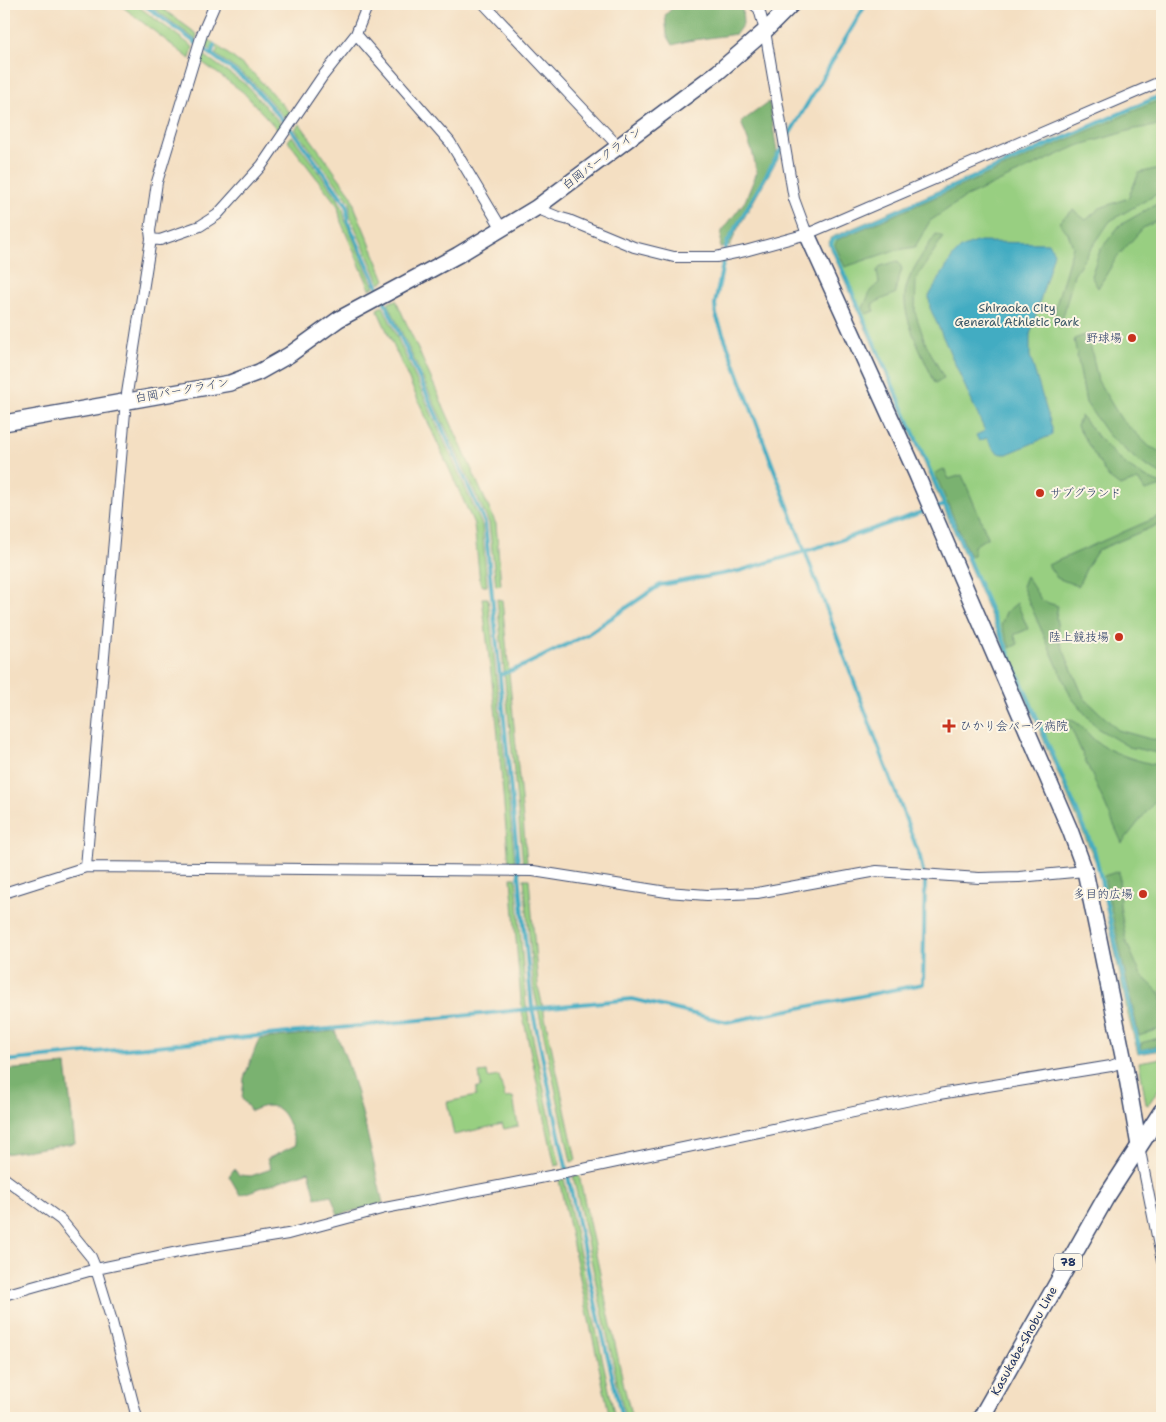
<svg xmlns="http://www.w3.org/2000/svg" width="1166" height="1422" font-family="'Shantell Sans','Klee One',sans-serif">
	<style>
		.green { fill: #98cf81; stroke: #5a7f70 }
		.forest { fill: #7ab26f; stroke: #4a7066 }
		.water { fill: #43acc2; stroke: #2f6e90 }
		.lines { fill: none; stroke-linecap: round; stroke-linejoin: round }
		.stream { stroke: #43acc2; stroke-width: 4 }
		.street-casing { stroke: #3c496d; stroke-width: 12 }
		.secondary-casing { stroke: #3c496d; stroke-width: 18 }
		.primary-casing { stroke: #3c496d; stroke-width: 19 }
		.street { stroke: #fff; stroke-width: 10 }
		.secondary { stroke: #fff; stroke-width: 15 }
		.primary { stroke: #fff; stroke-width: 16 }
		.poi-dot { fill: #c8321e; stroke: #fcf5e5; stroke-width: 2 }
		.labels { text-anchor: middle; dominant-baseline: central; stroke-width: 4; stroke-linejoin: round; paint-order: stroke }
		.shield { fill: #fcf5e5; stroke: #5e6a86; stroke-width: 1 }
		.shield-label { font-size: 11px; font-weight: bold; fill: #1b2f5e }
		.street-label { font-size: 12px; fill: #1b2f5e; stroke: #fcf5e5 }
		.park-label { font-size: 12px; fill: #3a5767; stroke: #fcf5e5 }
		.poi-label { font-size: 12px; fill: #1b2f5e; stroke: #fcf5e5; text-anchor: end }
	</style>
	<rect width="100%" height="100%" fill="#fcf5e5"/>
	<filter id="ink" filterUnits="userSpaceOnUse"><feTurbulence type="fractalNoise" baseFrequency=".02" numOctaves="2"/><feDisplacementMap in="SourceGraphic" scale="10" xChannelSelector="R" yChannelSelector="G"/><feConvolveMatrix kernelMatrix="1 2 1 2 8 2 1 2 1" color-interpolation-filters="sRGB"/></filter>
	<filter id="wash" filterUnits="userSpaceOnUse"><feTurbulence type="fractalNoise" baseFrequency=".0096" numOctaves="4" result="noise"/><feDisplacementMap in="SourceGraphic" scale="20" xChannelSelector="R" yChannelSelector="G"/><feGaussianBlur stdDeviation="1.12" result="paint"/><feColorMatrix in="noise" values="0 0 0 0 0 0 0 0 0 0 0 0 0 0 0 0 0 1.4 0 .05"/><feComposite in="paint" operator="in"/></filter>
	<g filter="url(#wash)">
		<rect width="100%" height="100%" fill="#f4dfc2"/>
		<!-- green -->
		<path class="green" d="M 119,4 L 135,4 L 193,47 L 190,59 Z
			M 148,4 L 156,4 L 197,34 L 196,40 Z
			M 207,38 L 253,73 L 290,113 L 286,119 L 252,81 L 215,54 L 218,49 L 215,47 L 212,51 L 204,45 Z
			M 201,53 L 246,85 L 282,125 L 278,130 L 243,92 L 199,60 Z
			M 1162,94 L 1162,1050 L 1138,1054 L 1128,1015 L 1097,865 L 980,591 L 829,244 L 830,238 Z
			M 300,124 L 352,196 L 355,208 L 385,280 L 380,284 L 350,216 L 350,202 L 295,129 Z
			M 292,136 L 336,195 L 343,208 L 345,220 L 374,287 L 370,289 L 341,222 L 338,206 L 288,141 Z
			M 396,300 L 496,524 L 501,585 L 496,586 L 489,523 L 388,303 Z
			M 383,306 L 482,525 L 487,586 L 483,586 L 480,582 L 474,524 L 377,309 Z
			M 482,598 L 488,598 L 515,863 L 509,863 L 497,724 Z
			M 497,599 L 502,600 L 527,862 L 523,863 Z
			M 511,878 L 516,878 L 526,1005 L 560,1165 L 555,1166 L 522,1012 Z
			M 524,879 L 529,879 L 538,985 L 576,1160 L 571,1162 L 534,990 Z
			M 1162,1058 L 1162,1084 L 1148,1105 L 1146,1104 L 1139,1062 Z
			M 487,1072 L 488,1078 L 499,1076 L 505,1098 L 513,1097 L 518,1126 L 504,1129 L 502,1124 L 454,1135 L 447,1102 L 476,1096 L 476,1089 L 481,1087 L 479,1073 Z
			M 579,1175 L 624,1386 L 632,1418 L 625,1418 L 573,1176 Z
			M 564,1179 L 615,1418 L 610,1418 L 559,1180 Z"/>
		<!-- forest -->
		<path class="forest" d="M 677,4 L 739,4 L 742,7 L 743,24 L 736,34 L 687,41 L 673,45 L 667,35 L 665,15 Z
			M 1162,99 L 1162,125 L 1135,129 L 1077,146 L 964,198 L 930,221 L 915,247 L 892,251 L 845,267 L 835,245 L 837,240 Z
			M 769,102 L 778,158 L 736,232 L 730,246 L 720,248 L 722,231 L 745,201 L 757,172 L 752,151 L 741,122 Z
			M 1155,169 L 1162,169 L 1162,191 L 1110,221 L 1074,274 L 1060,329 L 1054,312 L 1073,247 L 1068,233 L 1059,222 L 1073,210 L 1086,220 L 1100,208 L 1128,198 L 1139,173 Z
			M 1162,201 L 1162,219 L 1143,228 L 1117,257 L 1098,288 L 1091,276 L 1100,250 L 1120,225 Z
			M 936,234 L 943,237 L 916,279 L 915,312 L 925,342 L 944,378 L 935,383 C 924,358 899,314 906,288 C 909,273 927,247 936,234 Z
			M 898,261 L 902,269 L 896,287 L 896,293 L 872,304 L 875,311 L 866,314 L 863,308 L 871,290 L 879,283 L 877,271 L 881,266 Z
			M 1088,334 L 1098,381 L 1121,419 L 1150,447 L 1162,452 L 1162,475 L 1138,461 L 1108,435 L 1086,403 L 1074,339 Z
			M 1081,416 C 1104,445 1126,472 1162,484 L 1162,486 L 1145,491 L 1138,480 L 1120,486 L 1108,477 L 1077,426 Z
			M 944,469 L 949,479 L 962,475 L 988,537 L 974,546 L 974,555 L 970,557 L 935,473 Z
			M 1162,515 L 1162,523 L 1098,550 L 1087,567 L 1078,586 L 1057,578 L 1048,565 Z
			M 1026,576 L 1042,601 L 1058,606 L 1056,617 L 1060,642 L 1084,698 L 1118,730 L 1150,739 L 1162,740 L 1162,754 L 1129,747 L 1097,728 L 1071,697 L 1022,586 Z
			M 1017,603 L 1028,629 L 1014,635 L 1018,644 L 1010,648 L 1001,625 L 1006,612 Z
			M 1067,719 C 1081,721 1087,735 1098,743 C 1116,755 1141,762 1162,766 L 1162,792 L 1122,843 Z
			M 1119,871 L 1120,906 L 1126,941 L 1141,975 L 1162,995 L 1162,1028 L 1139,1036 L 1104,876 Z
			M 335,1031 C 359,1085 369,1145 383,1203 L 338,1215 L 331,1195 L 316,1198 L 309,1171 L 240,1195 L 229,1176 L 234,1169 L 239,1175 L 251,1176 L 271,1169 L 267,1159 L 296,1145 C 287,1121 284,1095 251,1111 L 242,1099 L 244,1078 L 259,1039 Z
			M 1162,1037 L 1162,1044 L 1142,1050 L 1141,1043 Z
			M 66,1065 L 75,1143 L 4,1154 L 4,1070 Z"/>
		<!-- water -->
		<path class="water" d="M 976,242 L 1049,243 L 1054,253 L 1030,335 L 1030,356 L 1052,428 L 1052,435 L 1007,454 C 995,455 992,447 987,438 L 979,441 L 976,435 L 985,431 L 930,308 L 929,296 L 953,256 L 961,248 Z"/>
		<g class="lines">
			<!-- stream -->
			<path class="stream" d="M 143,4 L 250,83 L 295,134 L 347,205 L 348,222 L 381,294
				M 212,53 L 214,45
				M 786,140 L 866,4
				M 384,300 L 485,523 L 532,1008 L 593,1293 L 622,1418
				M 945,505 L 1095,853 L 1140,1052 L 1162,1047
				M 935,508 L 945,505 L 831,244 L 833,239 L 1162,95
				M 500,675 L 523,666 L 586,635 L 660,585 L 739,571 L 832,543 L 928,510
				M 4,1061 L 632,999 L 727,1022 L 923,984 L 925,882 L 920,857 L 716,315 L 715,304 L 727,243 L 783,146"/>
		</g>
	</g>
	<g filter="url(#ink)">
		<g class="lines">
			<defs>
				<path id="street" d="M 484,4 L 618,146
					M 753,4 L 759,9 L 765,31 L 794,199 L 807,234
					M 356,34 L 450,142 L 502,229
					M 536,208 L 558,217 L 569,220 L 634,247 L 674,257 L 716,257 L 745,251 L 807,234 L 1162,81
					M 151,239 L 160,240 L 200,226 L 217,215 L 262,165 L 322,77 L 356,34 L 368,4
					M 86,867 L 126,400 L 151,239 L 150,231 L 157,182 L 202,34 L 215,4
					M 4,893 L 86,867 L 533,871 L 667,892 L 707,895 L 757,893 L 877,871 L 979,878 L 1019,877 L 1085,871
					M 1139,1146 L 1162,1261
					M 4,1178 L 61,1220 L 91,1257 L 96,1269 L 111,1318 L 137,1418
					M 4,1295 L 96,1269 L 188,1250 L 288,1234 L 385,1208 L 555,1175 L 939,1094 L 1111,1066 L 1124,1061"/>
				<path id="secondary" d="M 807,234 L 916,473 L 1070,830 L 1085,871 L 1124,1061 L 1139,1146
					M 4,423 L 230,383 L 259,372 L 289,355 L 339,319 L 458,255 L 536,208 L 718,72 L 765,31 L 792,4"/>
				<path id="primary" d="M 981,1418 L 1105,1199 L 1162,1111"/>
			</defs>
			<!-- street casing -->
			<use href="#street" class="street-casing"/>
			<!-- secondary casing -->
			<use href="#secondary" class="secondary-casing"/>
			<!-- primary casing -->
			<use href="#primary" class="primary-casing"/>
			<!-- street -->
			<use href="#street" class="street"/>
			<!-- secondary -->
			<use href="#secondary" class="secondary"/>
			<!-- primary -->
			<use href="#primary" class="primary"/>
		</g>
	</g>
	<!-- markers -->
	<g class="poi-dot">
		<circle cx="1132" cy="338" r="5"/>
		<circle cx="1040" cy="493" r="5"/>
		<circle cx="1119" cy="637" r="5"/>
		<path d="M946.5 718.5h5v5h5v5h-5v5h-5v-5h-5v-5h5z"/>
		<circle cx="1143" cy="894" r="5"/>
	</g>
	<g class="labels">
		<!-- shield labels -->
		<rect class="shield" x="1054" y="1253.5" width="28" height="17" rx="4"/>
		<g class="shield-label">
			<text x="1068" y="1262">78</text>
		</g>
		<!-- street labels -->
		<g class="street-label">
			<text transform="translate(602 158) rotate(-37)">白岡パークライン</text>
			<text transform="translate(182 390) rotate(-10)">白岡パークライン</text>
			<text transform="translate(1024 1341) rotate(-61)">Kasukabe-Shobu Line</text>
		</g>
		<!-- park labels -->
		<g class="park-label">
			<text x="1017" y="308">Shiraoka City<tspan x="1017" dy="14">General Athletic Park</tspan></text>
		</g>
		<!-- poi labels -->
		<g class="poi-label">
			<text x="1122" y="338">野球場</text>
			<text x="1050" y="493" text-anchor="start">サブグランド</text>
			<text x="1109" y="637">陸上競技場</text>
			<text x="960" y="726" text-anchor="start">ひかり会パーク病院</text>
			<text x="1133" y="894">多目的広場</text>
		</g>
	</g>
	<!-- margin -->
	<rect width="1166" height="1422" fill="none" stroke="#fcf5e5" stroke-width="20"/>
</svg>
